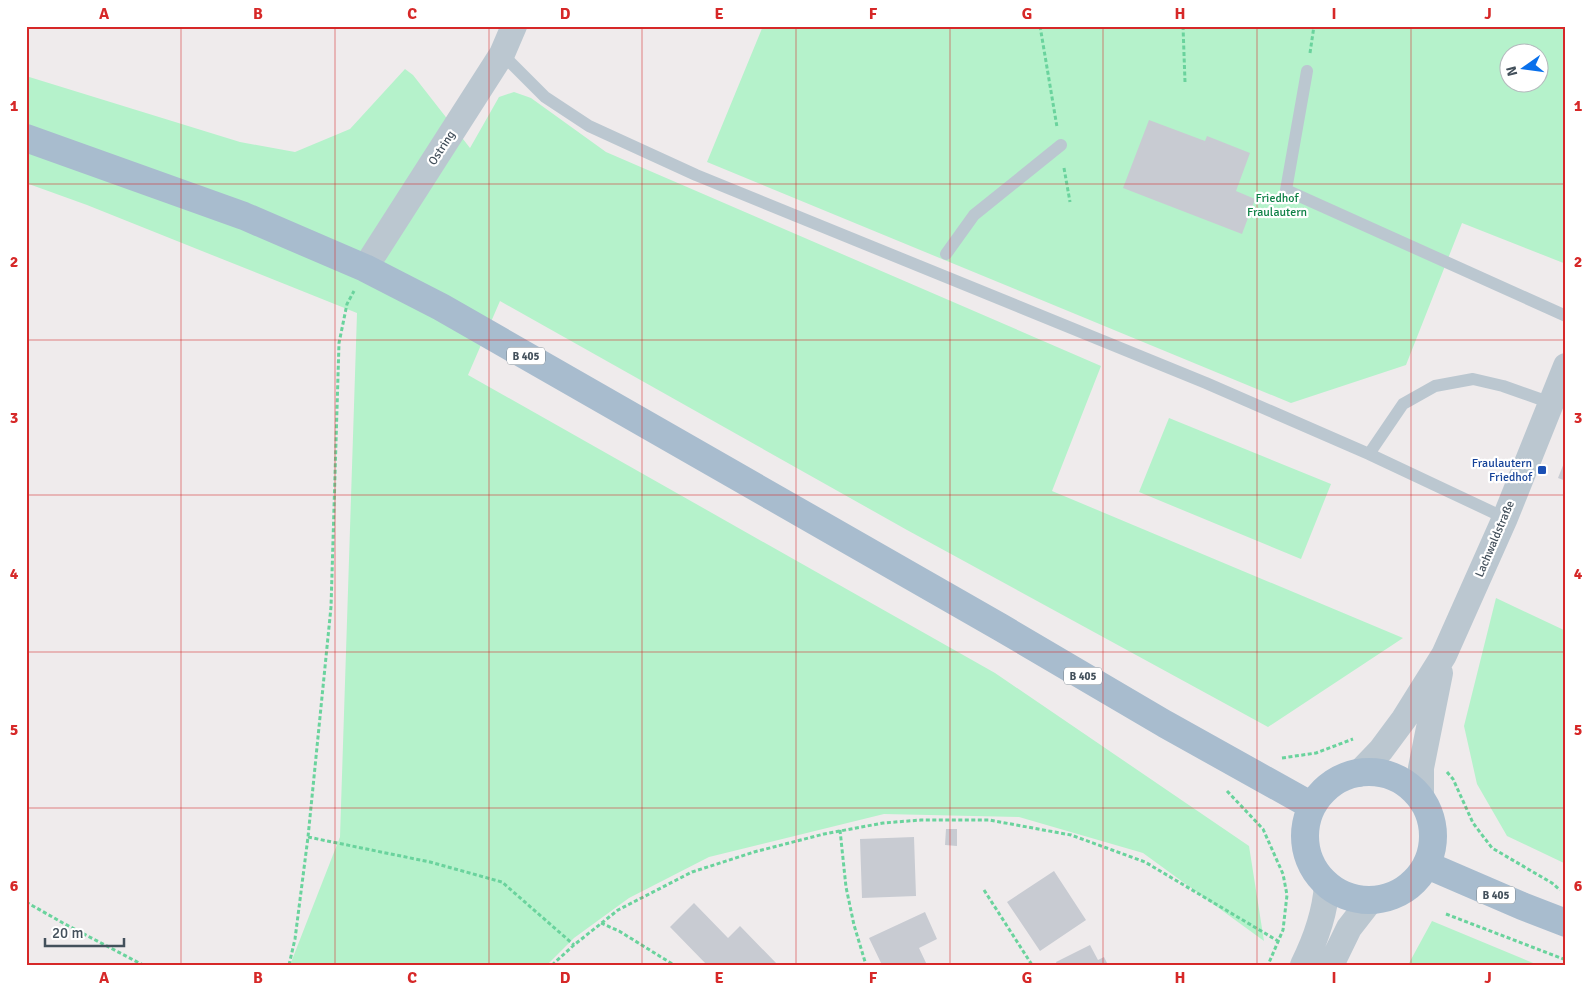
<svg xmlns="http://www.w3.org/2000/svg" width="1592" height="991" font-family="Signika,sans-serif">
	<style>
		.green { fill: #b5f2cb; fill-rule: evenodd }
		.building { fill: #c8cbd2 }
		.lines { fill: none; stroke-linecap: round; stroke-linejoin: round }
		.path { stroke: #6ad39d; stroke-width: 3; stroke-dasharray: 4 2.5; stroke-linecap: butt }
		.service { stroke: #bbc7d0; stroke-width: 12 }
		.minor { stroke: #bbc7d0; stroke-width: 26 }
		.primary { stroke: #a8bcce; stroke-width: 28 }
		.grid { fill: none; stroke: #d62828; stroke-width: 1; stroke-opacity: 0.55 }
		.transit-dot { fill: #1a4fb4; stroke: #fff; stroke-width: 2 }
		.labels { text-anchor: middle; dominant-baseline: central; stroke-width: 4.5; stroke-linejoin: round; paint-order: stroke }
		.shield { fill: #fff; stroke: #7b848c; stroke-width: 1 }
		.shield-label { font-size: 11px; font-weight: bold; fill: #43505b }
		.street-label { font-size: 12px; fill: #43505b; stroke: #fff }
		.park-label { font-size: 12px; fill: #0e8146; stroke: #fff }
		.transit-label { font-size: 12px; fill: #164399; stroke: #fff; text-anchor: end }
		.neatline { fill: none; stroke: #d62828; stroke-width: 2 }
		.grid-label { font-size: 16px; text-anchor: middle; font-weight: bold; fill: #d62828 }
	</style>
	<rect width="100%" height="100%" fill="#efebec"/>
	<!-- green -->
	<path class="green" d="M 763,26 L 1566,26 L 1566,264 L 1462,223 L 1406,365 L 1291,403 L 707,162 ZM 1510,52 L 1540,52 L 1540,82 L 1510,82 Z
		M 405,69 L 413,75 L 470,148 L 499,97 L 514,92 L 531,98 L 606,152 L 1101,366 L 1052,491 L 1403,638 L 1268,727 L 907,530 L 500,301 L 468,375 L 995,673 L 1249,846 L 1264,941 L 1143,853 L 1019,817 L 884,814 L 709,857 L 629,898 L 574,938 L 547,965 L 290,965 L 340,837 L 357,313 L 87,205 L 26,183 L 26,76 L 240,142 L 295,152 L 350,129 Z
		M 1169,418 L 1331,484 L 1301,559 L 1139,492 Z
		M 1496,598 L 1566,631 L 1566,864 L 1507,836 L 1477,784 L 1464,726 Z
		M 1432,921 L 1538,965 L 1408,965 Z"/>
	<!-- building -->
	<path class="building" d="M 1149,120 L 1205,141 L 1207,136 L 1250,153 L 1236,191 L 1255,199 L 1242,234 L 1123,188 Z
		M 1566,458 L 1566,481 L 1558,478 Z
		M 946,829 L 957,829 L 957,846 L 945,845 Z
		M 914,837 L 916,896 L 862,898 L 860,839 Z
		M 1054,871 L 1086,920 L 1040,951 L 1007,902 Z
		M 694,903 L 728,938 L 740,926 L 778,965 L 707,965 L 670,927 Z
		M 925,912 L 937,939 L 919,948 L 927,965 L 882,965 L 869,938 Z
		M 1090,945 L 1098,960 L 1104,957 L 1108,965 L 1057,965 L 1056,962 Z"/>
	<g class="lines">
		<!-- path -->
		<path class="path" d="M 1040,26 L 1057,127
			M 1183,26 L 1185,82
			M 1310,53 L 1314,26
			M 1064,168 L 1070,202
			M 1282,758 L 1316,753 L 1353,739
			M 1447,772 L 1453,779 L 1473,823 L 1492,848 L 1552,883 L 1560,890
			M 1227,791 L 1263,829 L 1283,874 L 1287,895 L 1283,930 L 1268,965
			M 840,830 L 846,887 L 854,925 L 866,965
			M 308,837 L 430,862 L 502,882 L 574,945
			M 984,890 L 1032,965
			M 26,902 L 63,923 L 143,965
			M 1446,914 L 1566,960
			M 601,923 L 619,931 L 674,965
			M 289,965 L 295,939 L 308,837 L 331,607 L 339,343 L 347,304 L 354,291
			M 552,965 L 574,945 L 618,910 L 692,872 L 754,852 L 824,834 L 883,823 L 921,820 L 989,820 L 1071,835 L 1145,862 L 1278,941"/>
		<!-- service -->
		<path class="service" d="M 502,54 L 545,97 L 589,126 L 696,175 L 1206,383 L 1369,454 L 1505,518
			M 1307,71 L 1286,190 L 1566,316
			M 946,254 L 974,215 L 1061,145
			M 1369,454 L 1403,404 L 1435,386 L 1473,379 L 1503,386 L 1551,403"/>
		<!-- minor -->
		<path class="minor" d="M 365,268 L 502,54 L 514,26
			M 1358,774 L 1381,750 L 1404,719 L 1444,655 L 1505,518 L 1566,366
			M 1421,797 L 1421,768 L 1440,673
			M 1303,965 C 1316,939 1325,914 1327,885
			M 1331,965 L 1349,928 L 1370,901"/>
		<!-- primary -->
		<path class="primary" d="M 26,138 L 244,216 L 365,268 L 441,307 L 1000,627 L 1165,724 L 1312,806
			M1305 836a64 64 0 1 1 128 0a64 64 0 1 1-128 0Z
			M 1427,865 L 1522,906 L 1566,923"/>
	</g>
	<!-- grid -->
	<path class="grid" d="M 181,26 L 181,965M 335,26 L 335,965M 489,26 L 489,965M 642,26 L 642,965M 796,26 L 796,965M 950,26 L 950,965M 1103,26 L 1103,965M 1257,26 L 1257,965M 1411,26 L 1411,965M 26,184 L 1566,184M 26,340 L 1566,340M 26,495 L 1566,495M 26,652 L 1566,652M 26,808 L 1566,808"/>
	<!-- markers -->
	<rect class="transit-dot" x="1537" y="465" width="10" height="10" rx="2.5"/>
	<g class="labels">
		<!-- shield labels -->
		<g class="shield">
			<rect x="507" y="347.5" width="38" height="17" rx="4"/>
			<rect x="1064" y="667.5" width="38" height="17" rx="4"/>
			<rect x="1477" y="886.5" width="38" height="17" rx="4"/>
		</g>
		<g class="shield-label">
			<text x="526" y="356">B 405</text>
			<text x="1083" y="676">B 405</text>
			<text x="1496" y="895">B 405</text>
		</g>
		<!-- street labels -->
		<g class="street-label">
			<text transform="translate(442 148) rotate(-57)">Ostring</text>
			<text transform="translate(1495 539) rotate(-67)">Lachwaldstraße</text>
		</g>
		<!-- park labels -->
		<g class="park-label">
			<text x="1277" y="198">Friedhof<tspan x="1277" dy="14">Fraulautern</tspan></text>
		</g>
		<!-- transit labels -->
		<g class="transit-label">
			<text x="1532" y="463">Fraulautern<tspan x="1532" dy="14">Friedhof</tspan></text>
		</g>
	</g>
	<!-- border -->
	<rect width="1592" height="991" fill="none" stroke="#ffffff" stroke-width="55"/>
	<!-- north arrow -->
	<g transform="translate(1524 68) rotate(256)"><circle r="24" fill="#ffffff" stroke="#b4b9bd"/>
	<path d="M0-4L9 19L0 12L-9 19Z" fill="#0970eb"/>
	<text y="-8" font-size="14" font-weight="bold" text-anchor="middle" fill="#43505b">N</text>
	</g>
	<!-- scale -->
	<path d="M45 938v8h79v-8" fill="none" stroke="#43505b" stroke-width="2.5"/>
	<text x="52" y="938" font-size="15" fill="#43505b" stroke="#ffffff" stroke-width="4" paint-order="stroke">20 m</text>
	<rect x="28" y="28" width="1536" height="936" class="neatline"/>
	<g class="grid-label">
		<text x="104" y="19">A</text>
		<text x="258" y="19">B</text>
		<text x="412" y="19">C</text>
		<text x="565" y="19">D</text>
		<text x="719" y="19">E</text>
		<text x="873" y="19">F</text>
		<text x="1027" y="19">G</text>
		<text x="1180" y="19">H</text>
		<text x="1334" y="19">I</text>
		<text x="1488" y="19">J</text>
		<text x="14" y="111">1</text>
		<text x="1578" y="111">1</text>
		<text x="14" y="267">2</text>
		<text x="1578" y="267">2</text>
		<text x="14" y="423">3</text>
		<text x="1578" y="423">3</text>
		<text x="14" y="579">4</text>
		<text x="1578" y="579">4</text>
		<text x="14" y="735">5</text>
		<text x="1578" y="735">5</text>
		<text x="14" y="891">6</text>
		<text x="1578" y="891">6</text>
		<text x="104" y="983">A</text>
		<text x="258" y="983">B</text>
		<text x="412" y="983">C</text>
		<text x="565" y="983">D</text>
		<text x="719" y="983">E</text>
		<text x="873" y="983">F</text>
		<text x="1027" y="983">G</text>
		<text x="1180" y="983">H</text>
		<text x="1334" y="983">I</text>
		<text x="1488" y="983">J</text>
	</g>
</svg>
